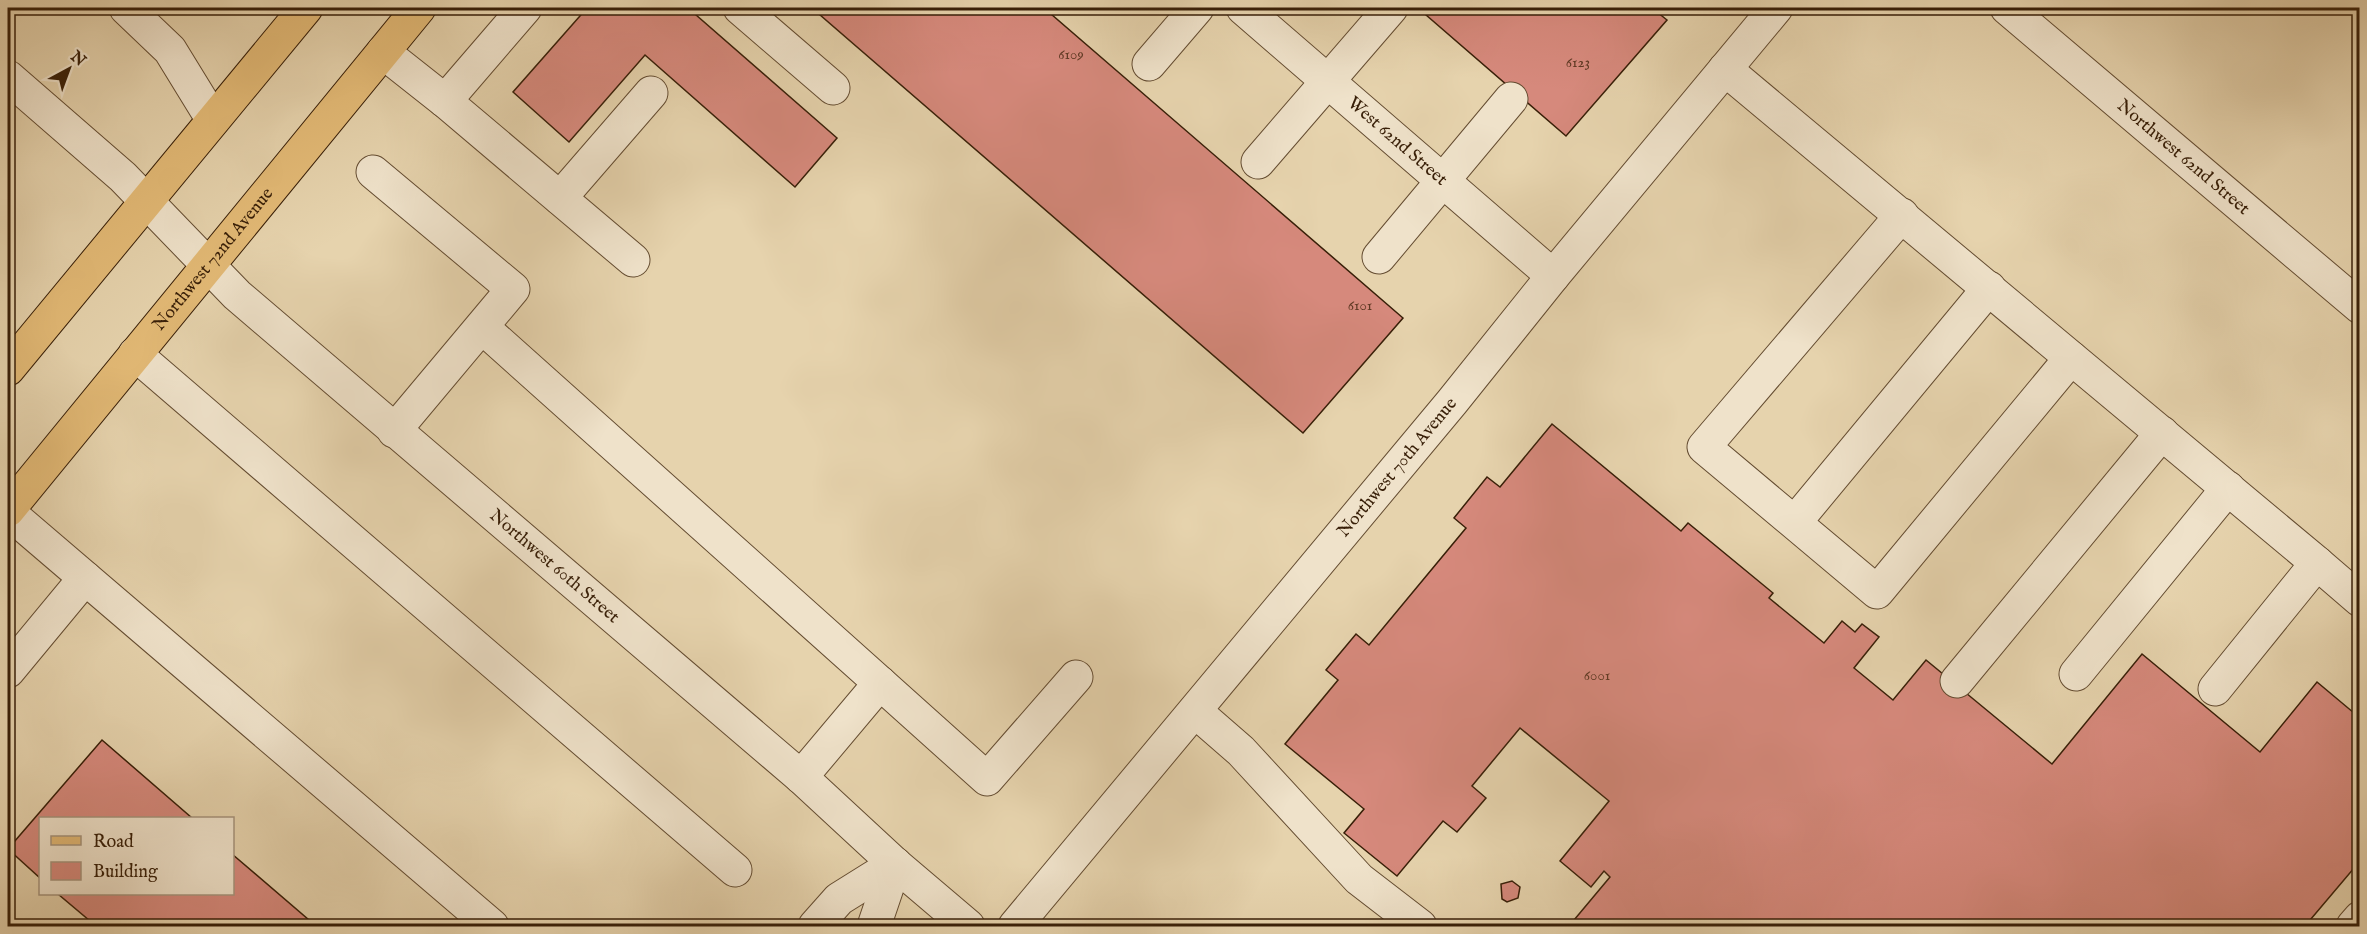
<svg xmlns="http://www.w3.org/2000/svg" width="2367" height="934" font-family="'IM FELL English',serif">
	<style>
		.building { fill: #d6897c; stroke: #381f08; stroke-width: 1.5 }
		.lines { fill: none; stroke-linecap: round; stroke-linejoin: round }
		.minor-casing { stroke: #644c31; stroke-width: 35 }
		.major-casing { stroke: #381f08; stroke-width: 35 }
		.minor { stroke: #efe2ca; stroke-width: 33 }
		.major { stroke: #e3ba76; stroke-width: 33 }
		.labels { text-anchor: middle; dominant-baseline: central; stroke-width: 4.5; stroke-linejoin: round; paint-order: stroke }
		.number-label { font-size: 15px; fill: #603a25 }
		.street-label { font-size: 18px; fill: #381f08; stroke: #efe2ca }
	</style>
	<rect width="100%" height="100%" fill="#e6d3ad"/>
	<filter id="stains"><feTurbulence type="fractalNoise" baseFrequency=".00333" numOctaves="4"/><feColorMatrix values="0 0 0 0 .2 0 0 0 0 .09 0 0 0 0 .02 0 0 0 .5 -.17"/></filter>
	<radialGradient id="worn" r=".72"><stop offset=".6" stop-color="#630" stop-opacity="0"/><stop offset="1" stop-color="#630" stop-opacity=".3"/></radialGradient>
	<!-- building -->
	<path class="building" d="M 587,8 L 688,8 L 837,138 L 795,187 L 645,55 L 569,142 L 513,92 Z
		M 812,8 L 1044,8 L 1403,318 L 1303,433 Z
		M 1418,8 L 1652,8 L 1667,20 L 1566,136 Z
		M 1552,424 L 1681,531 L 1688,523 L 1773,593 L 1769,598 L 1824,643 L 1842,621 L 1855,632 L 1862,624 L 1879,637 L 1854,668 L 1893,700 L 1926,660 L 2052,764 L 2142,654 L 2260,752 L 2317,682 L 2360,718 L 2360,861 L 2305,926 L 1996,926 L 1992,923 L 1989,926 L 1569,926 L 1610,877 L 1604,871 L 1591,887 L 1560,861 L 1609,801 L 1520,728 L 1472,786 L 1486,798 L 1457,832 L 1443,821 L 1397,876 L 1344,833 L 1364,809 L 1285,744 L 1338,680 L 1326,670 L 1356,634 L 1369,645 L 1466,528 L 1454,518 L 1487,477 L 1500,487 Z
		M 102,740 L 192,818 L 40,818 L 40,878 L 8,849 Z
		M 232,854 L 316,926 L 96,926 L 58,894 L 232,894 Z
		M 1512,881 L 1520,887 L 1518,898 L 1507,902 L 1502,899 L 1501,884 Z"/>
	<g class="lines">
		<defs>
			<g id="minor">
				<path d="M 126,8 L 170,50 L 213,120"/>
				<path d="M 740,8 L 833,88"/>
				<path id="s1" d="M 1243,8 L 1553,276"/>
				<path id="s2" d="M 2007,8 L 2360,307"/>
				<path d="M 383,52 L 445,101 L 633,260"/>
				<path d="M 1149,64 L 1197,8"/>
				<path d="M 1725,69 L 2317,563 L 2215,689"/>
				<path id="s3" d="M 8,77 L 123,177 L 237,295 L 801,777 L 895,864 L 968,926"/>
				<path d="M 445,101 L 525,8"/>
				<path d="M 1258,162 L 1391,8"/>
				<path d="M 373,172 L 513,289 L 394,431"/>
				<path d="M 560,198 L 651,93"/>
				<path d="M 1902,215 L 1704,447 L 1877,592 L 2071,358"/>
				<path d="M 1379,257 L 1511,99"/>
				<path d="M 482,327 L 880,683"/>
				<path d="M 135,354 L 735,870"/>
				<path d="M 8,512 L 492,926"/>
				<path d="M 1795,522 L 1989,288"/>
				<path d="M 2317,563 L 2360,600"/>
				<path d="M 8,671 L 85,578"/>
				<path d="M 2076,674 L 2228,488"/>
				<path d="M 1957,681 L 2162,433"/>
				<path d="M 1195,711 L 1241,751 L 1359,879 L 1420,926"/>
				<path d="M 801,777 L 880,683 L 987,779 L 1076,677"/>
				<path d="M 815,926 L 839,899 L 895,864"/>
				<path d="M 874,926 L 895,864"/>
				<path id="s4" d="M 1015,926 L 1452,402 L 1553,276 L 1776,8"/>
				<path d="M 2353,926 L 2360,918"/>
			</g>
			<g id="major">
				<path d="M 8,369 L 306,8"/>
				<path id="s5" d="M 8,510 L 419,8"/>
			</g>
		</defs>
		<!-- minor casing -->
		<use href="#minor" class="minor-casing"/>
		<!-- major casing -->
		<use href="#major" class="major-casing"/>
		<!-- minor -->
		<use href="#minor" class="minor"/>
		<!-- major -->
		<use href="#major" class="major"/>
	</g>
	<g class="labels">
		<!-- number labels -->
		<g class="number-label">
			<text x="1071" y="54">6109</text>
			<text x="1578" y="62">6123</text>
			<text x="1360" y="305">6101</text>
			<text x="1597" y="675">6001</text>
		</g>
		<!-- street labels -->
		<g class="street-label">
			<text stroke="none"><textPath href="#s1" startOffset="204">West 62nd Street</textPath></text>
			<text stroke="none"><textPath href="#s2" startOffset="231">Northwest 62nd Street</textPath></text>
			<text stroke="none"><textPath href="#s5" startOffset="324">Northwest 72nd Avenue</textPath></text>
			<text stroke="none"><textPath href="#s4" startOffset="597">Northwest 70th Avenue</textPath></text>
			<text stroke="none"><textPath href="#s3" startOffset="734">Northwest 60th Street</textPath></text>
		</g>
	</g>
	<!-- margin -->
	<rect width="2367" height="934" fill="none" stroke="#e6d3ad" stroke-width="30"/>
	<rect x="9" y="9" width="2349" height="916" fill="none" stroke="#381f08" stroke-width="3"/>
	<rect x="15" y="15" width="2337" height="904" fill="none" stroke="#381f08" stroke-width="1.5"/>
	<!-- legend -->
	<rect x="39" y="817" width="195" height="78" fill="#efe2ca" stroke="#a6947c" stroke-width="1.5"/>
	<rect x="51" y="836" width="30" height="9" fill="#e3ba76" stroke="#a6947c" stroke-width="1.5"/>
	<text x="93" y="847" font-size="18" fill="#381f08">Road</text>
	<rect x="51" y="862" width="30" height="18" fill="#d6897c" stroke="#a6947c" stroke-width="1.5"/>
	<text x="93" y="877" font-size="18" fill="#381f08">Building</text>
	<!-- north arrow -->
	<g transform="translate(69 69) rotate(41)" stroke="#efe2ca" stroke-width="4.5" paint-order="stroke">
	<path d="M0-4.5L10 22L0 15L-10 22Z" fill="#381f08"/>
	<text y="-9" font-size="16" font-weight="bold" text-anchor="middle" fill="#381f08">N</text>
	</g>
	<rect width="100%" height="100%" filter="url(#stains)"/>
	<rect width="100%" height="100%" fill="url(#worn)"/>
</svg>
